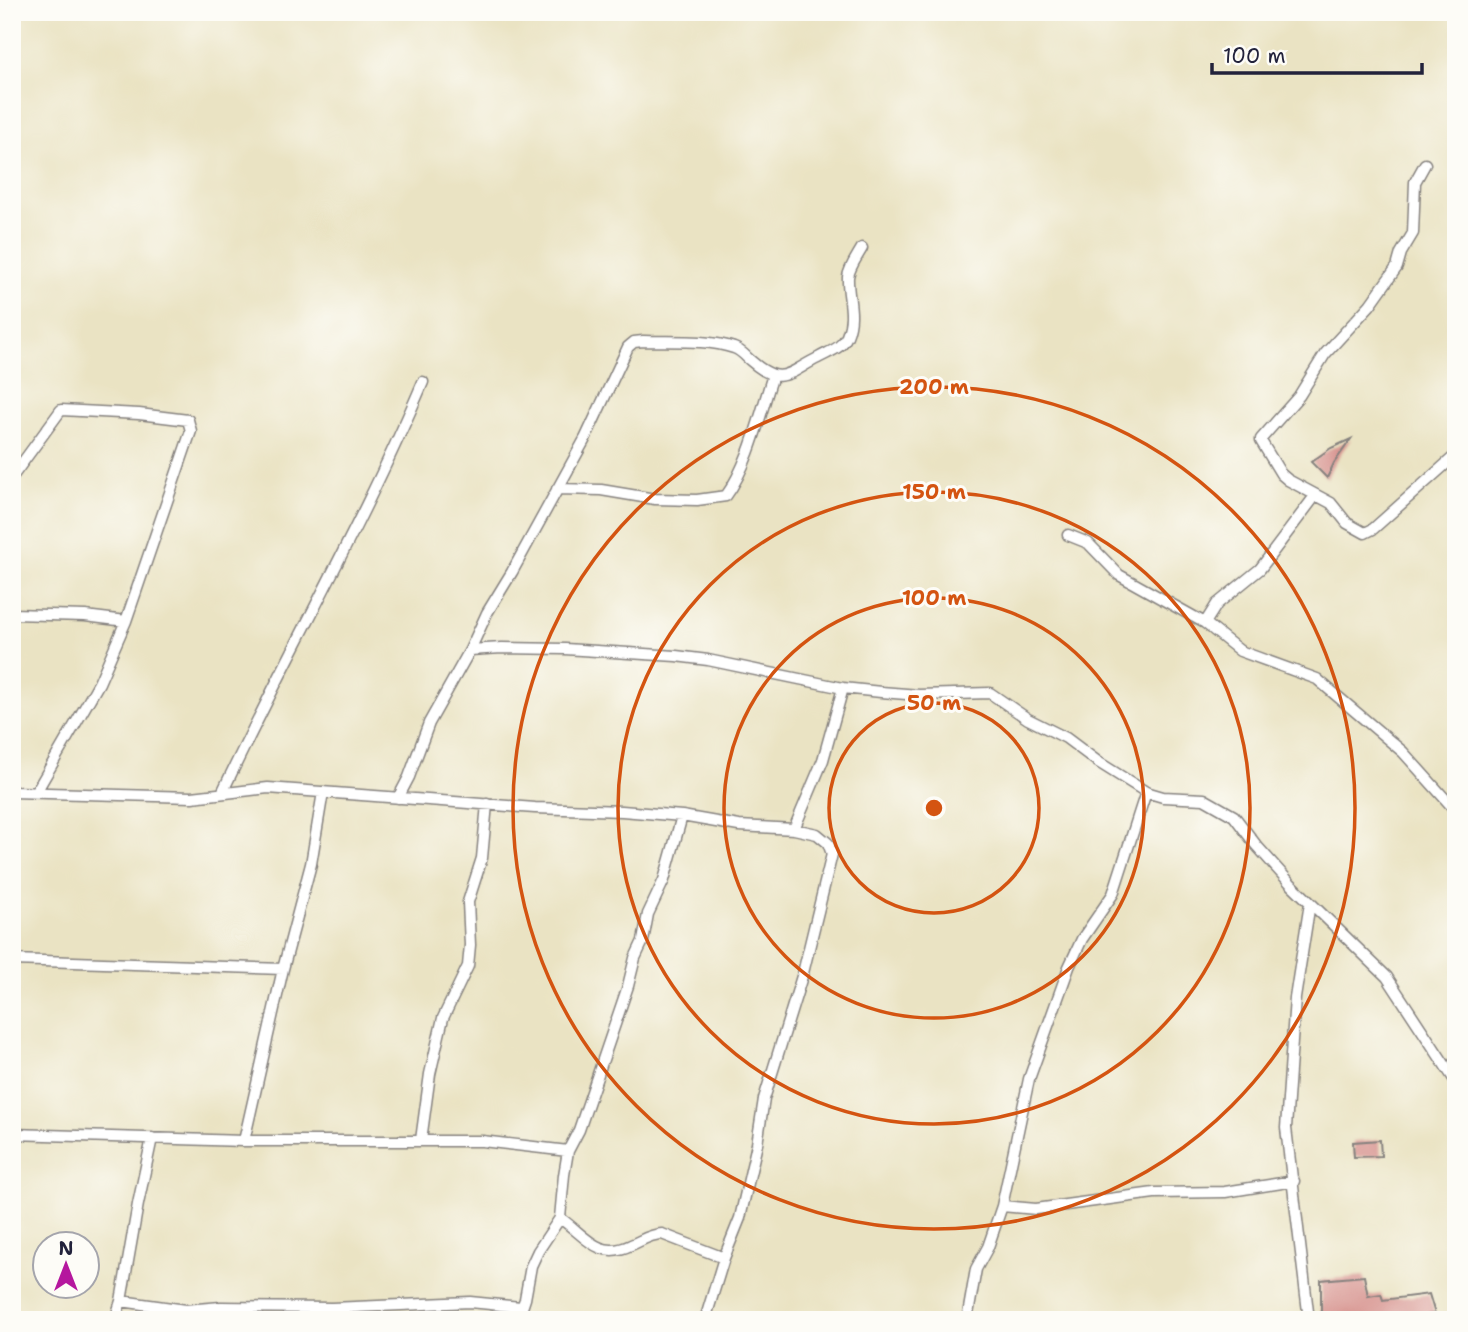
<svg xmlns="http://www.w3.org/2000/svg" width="1468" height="1332" font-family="'Shantell Sans',sans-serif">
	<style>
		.building { fill: #d89692 }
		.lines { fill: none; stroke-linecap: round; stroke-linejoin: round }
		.street-casing { stroke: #86827f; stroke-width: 13 }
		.street { stroke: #fff; stroke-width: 10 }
		.ring { fill: none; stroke: #d45411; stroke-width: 3.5 }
		.centre { fill: #d45411; stroke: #fdfcf7; stroke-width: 3.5 }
		.ring-label { font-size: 21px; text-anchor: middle; font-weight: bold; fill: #d45411; stroke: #fdfcf7; stroke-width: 6; stroke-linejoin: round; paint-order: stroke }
	</style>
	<rect width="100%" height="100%" fill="#fdfcf7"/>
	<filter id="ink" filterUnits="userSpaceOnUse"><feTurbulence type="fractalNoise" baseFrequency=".0143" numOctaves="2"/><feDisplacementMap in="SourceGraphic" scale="14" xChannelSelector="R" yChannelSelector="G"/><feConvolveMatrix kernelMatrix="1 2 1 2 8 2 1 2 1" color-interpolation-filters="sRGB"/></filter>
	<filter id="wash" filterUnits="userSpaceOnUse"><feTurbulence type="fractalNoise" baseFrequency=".00686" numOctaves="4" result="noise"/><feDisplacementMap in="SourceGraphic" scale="28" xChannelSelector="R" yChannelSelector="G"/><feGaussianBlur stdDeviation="1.57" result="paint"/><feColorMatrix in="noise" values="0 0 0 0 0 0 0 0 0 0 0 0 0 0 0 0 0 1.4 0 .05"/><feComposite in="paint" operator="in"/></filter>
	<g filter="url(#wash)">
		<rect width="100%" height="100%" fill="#eae3c3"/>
		<g id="blocks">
			<!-- building -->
			<path class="building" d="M 1351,439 L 1334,463 L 1327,478 L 1311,462 L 1331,448 Z
				M 1380,1140 L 1381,1156 L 1354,1157 L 1353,1142 Z
				M 1364,1276 L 1368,1296 L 1381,1294 L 1383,1300 L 1429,1294 L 1435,1314 L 1385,1320 L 1321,1320 L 1321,1280 Z"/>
		</g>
	</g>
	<g filter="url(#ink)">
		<use href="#blocks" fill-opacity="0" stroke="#86827f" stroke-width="2"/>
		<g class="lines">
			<defs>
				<path id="street" d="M 1425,164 L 1415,182 L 1413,233 L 1401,253 L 1397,267 L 1370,305 L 1325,354 L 1299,396 L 1261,439 L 1261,441 L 1281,474 L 1288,480 L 1331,503 L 1347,523 L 1365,533 L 1373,529 L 1456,455
					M 12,477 L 61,410 L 139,414 L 188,420 L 191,431 L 126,621
					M 557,489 L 601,490 L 655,499 L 697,500 L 726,496 C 749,465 761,411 773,375
					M 1068,535 L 1088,543 L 1119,575 L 1205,623 L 1240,651 L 1317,679 L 1403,752 L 1456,811
					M 12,614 L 85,616 L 126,621 L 99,683 L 36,792
					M 1205,623 L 1217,604 L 1260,569 L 1315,496
					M 470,650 L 502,648 L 565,649 L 676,656 L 708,660 L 843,688 L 881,692 L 919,695 L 990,693 L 1028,719 L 1066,738 L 1098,762 L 1146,792 L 1163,797 L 1204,799 L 1234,816 L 1256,845 L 1291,884 L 1387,977 L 1456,1082
					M 12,792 L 192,797 L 268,788 L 535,808 L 622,811 L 682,816 L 739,826 L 794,829 L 817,834 L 828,843 L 832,854 L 803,973 L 764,1099 L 757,1144 L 740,1218 L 724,1258 L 705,1320
					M 222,793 C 287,655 363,523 423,382
					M 398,798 L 409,777 L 429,723 L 470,650 L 487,613 L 512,572 L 585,439 L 628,347 L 634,342 L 643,341 C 672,342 706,339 734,348 C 742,351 745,356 751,361 C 782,388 789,372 818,358 C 830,351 841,349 847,336 C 856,314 847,297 848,277 C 849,268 857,257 862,248
					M 794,829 L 823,760 L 843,688
					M 12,960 L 283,969
					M 12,1134 L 244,1141 L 482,1141 L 568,1151
					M 421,1140 L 430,1074 L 443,1018 L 468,966 L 470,945 L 468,902 L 482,858 L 487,804
					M 244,1141 L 283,969 L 311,864 L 323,792
					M 1002,1206 L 1036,1209 L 1154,1193 L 1225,1192 L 1294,1181
					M 560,1218 C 585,1235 598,1261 631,1245 C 641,1241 650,1234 662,1234 L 724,1258
					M 121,1301 L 186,1310 L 221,1307 L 332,1308 L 470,1302 L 521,1307
					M 115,1320 L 121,1301 L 138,1204 L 152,1138
					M 518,1320 L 525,1299 L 531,1266 L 538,1251 L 560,1218 L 564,1175 L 568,1151 L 579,1130 L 628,986 L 635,958 L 643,941 L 648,914 L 664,880 L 682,816
					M 967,1320 L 976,1269 L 988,1247 L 1002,1206 L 1029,1079 L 1069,967 L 1082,939 L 1113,894 L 1146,792
					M 1309,1320 L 1286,1128 L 1295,998 L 1310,903"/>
			</defs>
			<!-- street casing -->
			<use href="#street" class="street-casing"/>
			<!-- street -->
			<use href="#street" class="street"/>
		</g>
	</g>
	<!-- distance rings -->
	<g class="ring">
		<circle cx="934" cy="808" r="105"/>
		<circle cx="934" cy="808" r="210"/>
		<circle cx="934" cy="808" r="316"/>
		<circle cx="934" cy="808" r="421"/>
	</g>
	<circle cx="934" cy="808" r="10" class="centre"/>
	<g class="ring-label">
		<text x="934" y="394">200 m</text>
		<text x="934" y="499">150 m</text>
		<text x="934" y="605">100 m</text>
		<text x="934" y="710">50 m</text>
	</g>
	<!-- margin -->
	<rect width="1468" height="1332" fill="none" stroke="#fdfcf7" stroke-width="42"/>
	<!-- north arrow -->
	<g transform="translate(66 1265)"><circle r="33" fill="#fdfcf7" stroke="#a5a5ac" stroke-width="2"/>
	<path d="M0-5L12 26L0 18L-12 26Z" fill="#b5179e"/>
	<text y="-10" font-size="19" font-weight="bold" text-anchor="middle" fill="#22223b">N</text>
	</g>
	<!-- scale -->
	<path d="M1212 63v10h210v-10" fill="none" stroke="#22223b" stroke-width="3.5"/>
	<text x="1223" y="63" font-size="21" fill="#22223b" stroke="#fdfcf7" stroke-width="5" paint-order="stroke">100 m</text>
</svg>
